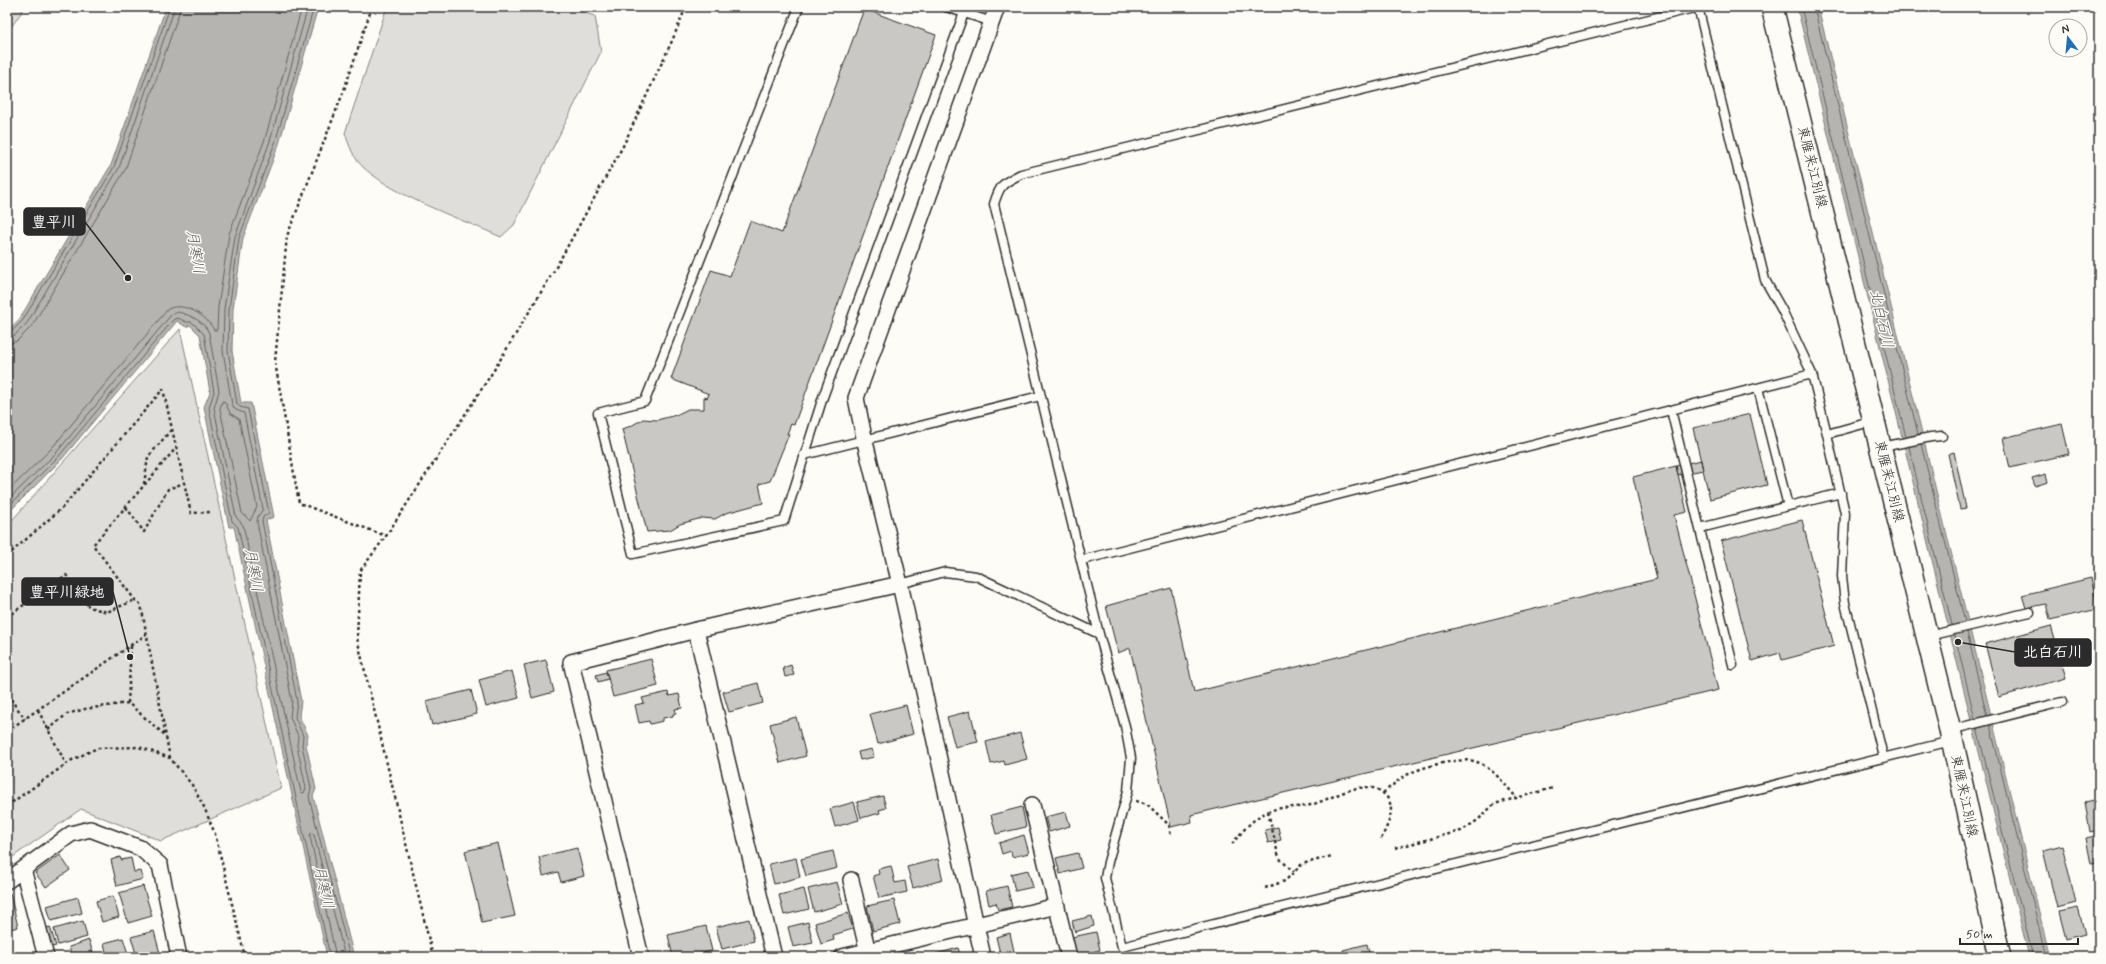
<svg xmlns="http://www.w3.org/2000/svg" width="2106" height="964" font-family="Mynerve,'Klee One',sans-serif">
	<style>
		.green { fill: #dfdeda; stroke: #858482 }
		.water { fill: #b5b4b1; stroke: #7e7d7b }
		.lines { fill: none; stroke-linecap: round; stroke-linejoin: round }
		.shore { stroke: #626261; stroke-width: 1 }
		.building { fill: #c9c8c4; stroke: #2b2b2b }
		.service-casing { stroke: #2b2b2b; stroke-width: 11 }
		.minor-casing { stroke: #2b2b2b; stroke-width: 18 }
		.secondary-casing { stroke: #2b2b2b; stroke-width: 24 }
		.path { stroke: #2b2b2b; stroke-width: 2.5; stroke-dasharray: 3 3; stroke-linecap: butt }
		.service { stroke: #fdfcf7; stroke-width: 8 }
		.minor { stroke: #fdfcf7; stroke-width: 15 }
		.secondary { stroke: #fdfcf7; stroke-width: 21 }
		.labels { text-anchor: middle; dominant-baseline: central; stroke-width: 3; stroke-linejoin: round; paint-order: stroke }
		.street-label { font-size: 14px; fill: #2b2b2b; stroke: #fdfcf7 }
		.water-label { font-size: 15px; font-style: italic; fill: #5b5b5a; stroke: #fdfcf7 }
		.leader { fill: none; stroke: #2b2b2b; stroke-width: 1.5 }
		.callout-dot { fill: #2b2b2b; stroke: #fdfcf7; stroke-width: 1.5 }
		.callout { fill: #2b2b2b; stroke: #2b2b2b; stroke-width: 1.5 }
		.callout-label { font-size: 15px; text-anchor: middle; font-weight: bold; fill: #fff }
	</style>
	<rect width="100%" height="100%" fill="#fdfcf7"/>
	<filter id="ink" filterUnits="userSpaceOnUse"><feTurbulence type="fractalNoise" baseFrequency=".025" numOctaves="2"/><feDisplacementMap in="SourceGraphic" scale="8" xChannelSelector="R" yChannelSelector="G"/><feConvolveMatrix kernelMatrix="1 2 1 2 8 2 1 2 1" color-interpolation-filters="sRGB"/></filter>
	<g filter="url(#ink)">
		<!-- green -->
		<path class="green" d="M 7,7 L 25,7 L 7,33 Z
			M 387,7 L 564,7 L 595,16 L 601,52 L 514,225 L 501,237 C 459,218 398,198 364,168 C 354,159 349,146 345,133 Z
			M 180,329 L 281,788 L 161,841 L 81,809 L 7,861 L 7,526 Z"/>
		<!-- water -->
		<path class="water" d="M 166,7 L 318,7 L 279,144 L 243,238 L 233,309 L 232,351 L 241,403 L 251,403 L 274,517 L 266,520 L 301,701 L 299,716 L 308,735 L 306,745 L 316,789 L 313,796 L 354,957 L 327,957 L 234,527 L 229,527 L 204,407 L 210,392 L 200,335 L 190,325 L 186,327 L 177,321 L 62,459 L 7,514 L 7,331 L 20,318 L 111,165 Z
			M 1797,7 L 1818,7 L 2050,957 L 2029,957 Z"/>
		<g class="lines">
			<!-- shore -->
			<path class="shore" d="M 314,7 L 275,143 L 239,238 L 229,309 L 228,351 L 237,404 L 240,407 L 248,409 L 269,513 L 263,517 L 262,521 L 297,701 L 295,717 L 303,736 L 302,745 L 311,788 L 309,797 L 350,957
				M 1801,7 L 1906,437
				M 1814,7 L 1918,434
				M 7,333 L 11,332 L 23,320 L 114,167 L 170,7
				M 7,338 L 14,336 L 27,323 L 119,168 L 175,7
				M 7,344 L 17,341 L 32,326 L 125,170 L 181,7
				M 223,401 L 225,402 L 230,413 L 239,419 L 257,507 L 250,521 L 242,513 L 220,409 Z
				M 1921,444 L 1965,622
				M 1909,447 L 1952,625
				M 7,492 L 51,449 L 168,309 C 184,301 207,316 214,330 L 217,330 L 218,307 L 229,234 L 265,139 L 302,7
				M 7,501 L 56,453 L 171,315 L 178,312 C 190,315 204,321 209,333 L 219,391 L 214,408 L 236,517 L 243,525 L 301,792 L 304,793 L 306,788 L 297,746 L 298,736 L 290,717 L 292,701 L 257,522 L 258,516 L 263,509 L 244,413 L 236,410 L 232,405 L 223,351 L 224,309 L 235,237 L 270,141 L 308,7
				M 7,508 L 59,456 L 174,319 L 178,318 L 186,322 L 192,322 L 204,334 L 214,392 L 209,408 L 232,521 L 238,527 L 330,957
				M 1967,632 L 1987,716
				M 1955,635 L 1975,719
				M 1990,725 L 2046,957
				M 1977,728 L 2033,957
				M 336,957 L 310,836 L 311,833 L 314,835 L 345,957"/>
		</g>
		<!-- building -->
		<path class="building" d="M 864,9 L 936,35 L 794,425 L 791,424 L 787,434 L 789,434 L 770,481 L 759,484 L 763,503 L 726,513 L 715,519 L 702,518 L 680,524 L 670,530 L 647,532 L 622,429 L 631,426 L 643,419 L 657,420 L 676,415 L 688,409 L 704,409 L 704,397 L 707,398 L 709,394 L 671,379 L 711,270 L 730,276 L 750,221 L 782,233 Z
			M 1750,414 L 1767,485 L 1710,499 L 1693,428 Z
			M 2062,424 L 2069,454 L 2010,468 L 2003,438 Z
			M 1954,452 L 1966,508 L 1960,509 L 1948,454 Z
			M 1701,460 L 1703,470 L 1678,475 L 1676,466 Z
			M 1676,466 L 1687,512 L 1674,515 L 1718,690 L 1207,811 L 1191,815 L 1192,822 L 1171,827 L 1130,648 L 1118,653 L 1106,606 L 1171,588 L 1194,692 L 1657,579 L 1633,477 Z
			M 2046,474 L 2048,482 L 2035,486 L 2032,478 Z
			M 1802,520 L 1834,646 L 1782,660 L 1780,653 L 1752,661 L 1721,541 Z
			M 2091,578 L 2098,609 L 2050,620 L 2046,604 L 2026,608 L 2022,595 Z
			M 2051,626 L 2066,678 L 1999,697 L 1985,644 Z
			M 651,659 L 658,686 L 613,697 L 606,670 Z
			M 546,660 L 554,692 L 532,698 L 524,665 Z
			M 791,665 L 794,675 L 785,677 L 783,668 Z
			M 512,671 L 519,698 L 486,707 L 479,680 Z
			M 606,672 L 608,679 L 598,682 L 596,675 Z
			M 758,683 L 763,703 L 729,712 L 723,692 Z
			M 471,690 L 477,714 L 432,725 L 426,701 Z
			M 668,692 L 669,696 L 679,694 L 682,708 L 675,709 L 676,713 L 673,714 L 673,716 L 663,718 L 663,721 L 650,724 L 649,721 L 639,723 L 635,705 L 644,703 L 642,698 Z
			M 906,705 L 913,734 L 878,744 L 870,714 Z
			M 970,711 L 978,742 L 955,747 L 947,717 Z
			M 796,717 L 806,756 L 780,763 L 770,724 Z
			M 1020,733 L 1027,759 L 1005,765 L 1004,761 L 991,764 L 986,742 Z
			M 872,749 L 874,757 L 860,760 L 858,752 Z
			M 883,796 L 886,808 L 879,810 L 880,813 L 861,818 L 857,802 Z
			M 2099,799 L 2099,830 L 2090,832 L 2085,802 Z
			M 854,802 L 859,820 L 835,827 L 830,809 Z
			M 1022,807 L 1026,827 L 996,834 L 991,815 Z
			M 1066,812 L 1070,826 L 1049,832 L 1045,817 Z
			M 1278,827 L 1281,840 L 1268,843 L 1265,830 Z
			M 1024,835 L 1029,853 L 1012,857 L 1011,851 L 1002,854 L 999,843 Z
			M 2099,835 L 2099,863 L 2091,864 L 2086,838 Z
			M 498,843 L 515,916 L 482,923 L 465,851 Z
			M 2062,845 L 2076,903 L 2057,908 L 2043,850 Z
			M 577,848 L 584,876 L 561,882 L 558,872 L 543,876 L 539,857 Z
			M 833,851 L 837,868 L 806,876 L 801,859 Z
			M 1078,853 L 1082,868 L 1060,874 L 1056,858 Z
			M 60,855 L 70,870 L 46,887 L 35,873 Z
			M 120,857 L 121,860 L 131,858 L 134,872 L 141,871 L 143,879 L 117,886 L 111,860 Z
			M 796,858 L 800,877 L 774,884 L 769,864 Z
			M 938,859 L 943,880 L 913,888 L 907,867 Z
			M 891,866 L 895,883 L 905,881 L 907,892 L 879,898 L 873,876 L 879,874 L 878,869 Z
			M 1028,870 L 1033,887 L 1015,891 L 1011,874 Z
			M 837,882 L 843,904 L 814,912 L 808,889 Z
			M 143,886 L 152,916 L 128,923 L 119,893 Z
			M 1007,886 L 1012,907 L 998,910 L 996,903 L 989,905 L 986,891 Z
			M 804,889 L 809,909 L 784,915 L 779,895 Z
			M 10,893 L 18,927 L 7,930 L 7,895 Z
			M 113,896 L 119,917 L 102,922 L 96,901 Z
			M 78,897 L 82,913 L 51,921 L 47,906 Z
			M 894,900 L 900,924 L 873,931 L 867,906 Z
			M 2078,908 L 2085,934 L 2066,939 L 2059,912 Z
			M 848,913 L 853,929 L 833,935 L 834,940 L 821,944 L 815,923 Z
			M 1092,916 L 1094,926 L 1075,932 L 1072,921 Z
			M 749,919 L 754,941 L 722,949 L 716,927 Z
			M 83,921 L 87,937 L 58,945 L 54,929 Z
			M 808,922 L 813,943 L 793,947 L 788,927 Z
			M 706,926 L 712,951 L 687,957 L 673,957 L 668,935 Z
			M 50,927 L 56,946 L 46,949 L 41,929 Z
			M 154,931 L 161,957 L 137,957 L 131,937 Z
			M 1096,932 L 1100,950 L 1077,956 L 1072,937 Z
			M 1010,933 L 1015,956 L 1001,957 L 996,937 Z
			M 123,938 L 129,957 L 107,957 L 104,943 Z
			M 89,940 L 94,957 L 72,957 L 69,947 Z
			M 1367,944 L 1370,957 L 1344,957 L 1343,950 Z
			M 958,948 L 961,957 L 936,957 L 936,954 Z"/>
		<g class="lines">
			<defs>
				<path id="service" d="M 799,7 L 645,401 L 598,413 L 633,554 L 784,521 L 823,397 L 964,13
					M 946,7 L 992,22
					M 1698,7 L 1021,174 C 1003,183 1000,184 994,204 L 1099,634 L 1125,726 L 1131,758 L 1128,791 L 1108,862 L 1105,878 L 1122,947 L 1951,741
					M 1698,7 L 1765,280 L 1782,310 L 1812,374 L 1827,434 L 1845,513 L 1842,576 L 1845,603 L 1883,756
					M 1758,388 L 1788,506
					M 1671,410 L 1733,665
					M 1827,434 L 1874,421
					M 1882,447 L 1931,437 L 1942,436
					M 804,455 L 1040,396
					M 1700,528 L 1841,493
					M 1082,560 L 1812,374
					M 900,584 L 945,572 L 976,576 L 1099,634
					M 1928,636 L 2030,612
					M 1950,730 L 2062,702"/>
				<path id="minor" d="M 696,630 L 774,957
					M 1032,805 L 1069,957
					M 23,869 L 46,957
					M 851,880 L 869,957
					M 7,881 L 71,834 L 90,829 L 140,848 L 160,865 L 179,957
					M 641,957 L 571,662 L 696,630 L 900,584
					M 842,957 L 1057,906
					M 983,957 L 900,584 L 865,442 L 856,398 L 997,7"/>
				<path id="secondary" d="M 1772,7 L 1950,730 L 2000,957"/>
			</defs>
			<!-- service casing -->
			<use href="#service" class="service-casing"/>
			<!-- minor casing -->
			<use href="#minor" class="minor-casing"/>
			<!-- secondary casing -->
			<use href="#secondary" class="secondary-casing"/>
			<!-- path -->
			<path class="path" d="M 372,7 L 343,93 L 287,236 L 275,362 L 299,503 L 386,536
				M 144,484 L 148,457 L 171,430
				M 126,507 L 144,532 L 168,489 L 184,483
				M 7,556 L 62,508 L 163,389 L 191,513 L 212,512
				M 7,617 L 66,575 L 89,607 L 107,612 L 135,600
				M 131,646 L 128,703 L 166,736
				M 7,694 L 25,719
				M 38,710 L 66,764
				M 48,730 L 67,714 L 85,709 L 128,703
				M 7,731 L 147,634
				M 170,758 L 141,605 L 135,600 L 93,545 L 176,448
				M 1383,793 C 1390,787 1397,781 1405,776 C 1419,767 1462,756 1477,762 C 1493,768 1505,785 1516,797
				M 1136,801 L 1147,804 L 1169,825 L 1171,837
				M 7,806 L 72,760 L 97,748 L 139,747 L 170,758 L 192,785 L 204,807 L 215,834 L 245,957
				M 1268,812 L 1278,854 L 1281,860 L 1294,872
				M 1232,844 C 1241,833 1251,820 1265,813 C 1279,806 1292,808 1306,806 C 1330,802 1366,773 1386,796 C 1397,809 1387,826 1381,839
				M 1395,848 L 1461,831 L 1478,820 L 1494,804 L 1553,788
				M 1265,888 L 1285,881 L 1302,864 L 1332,856
				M 433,957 L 357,638 L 360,571 L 386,536 L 494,370 L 555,269 L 623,146 L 672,41 L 686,7"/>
			<!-- service -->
			<use href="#service" class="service"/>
			<!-- minor -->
			<use href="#minor" class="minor"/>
			<!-- secondary -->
			<use href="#secondary" class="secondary"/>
		</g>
	</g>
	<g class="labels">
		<!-- street labels -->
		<g class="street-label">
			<text transform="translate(1812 167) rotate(76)">東雁来江別線</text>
			<text transform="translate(1889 481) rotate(76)">東雁来江別線</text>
			<text transform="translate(1964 796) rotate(78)">東雁来江別線</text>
		</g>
		<!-- water labels -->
		<g class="water-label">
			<text transform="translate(195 252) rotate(80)">月寒川</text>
			<text transform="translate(1881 319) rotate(77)">北白石川</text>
			<text transform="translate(253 570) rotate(80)">月寒川</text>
			<text transform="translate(323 887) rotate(77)">月寒川</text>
		</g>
	</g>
	<!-- callouts -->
	<path class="leader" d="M128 278L85 222M130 657L113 592M1958 642L2015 652"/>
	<g class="callout-dot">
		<circle cx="128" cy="278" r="4"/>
		<circle cx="130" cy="657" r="4"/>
		<circle cx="1958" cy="642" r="4"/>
	</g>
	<g class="callout">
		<rect x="24" y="208" width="61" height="27" rx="4"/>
		<rect x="22" y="578" width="91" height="27" rx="4"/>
		<rect x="2015" y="639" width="76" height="27" rx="4"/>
	</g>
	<g class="callout-label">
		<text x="54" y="227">豊平川</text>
		<text x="67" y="597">豊平川緑地</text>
		<text x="2053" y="657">北白石川</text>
	</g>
	<!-- margin -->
	<rect width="2106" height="964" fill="none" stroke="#fdfcf7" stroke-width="24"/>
	<rect x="12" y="12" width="2082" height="940" fill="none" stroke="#2b2b2b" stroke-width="1.5" filter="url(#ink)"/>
	<!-- north arrow -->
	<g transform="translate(2068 38) rotate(344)"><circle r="19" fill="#fdfcf7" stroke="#a9a8a5"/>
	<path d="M0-3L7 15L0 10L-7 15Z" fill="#1f6fb2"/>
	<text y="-6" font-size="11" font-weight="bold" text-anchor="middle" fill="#2b2b2b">N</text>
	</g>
	<!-- scale -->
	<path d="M1960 938v6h118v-6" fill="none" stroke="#2b2b2b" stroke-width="2"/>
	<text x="1966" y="938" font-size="12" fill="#2b2b2b" stroke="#fdfcf7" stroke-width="3" paint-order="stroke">50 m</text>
</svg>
